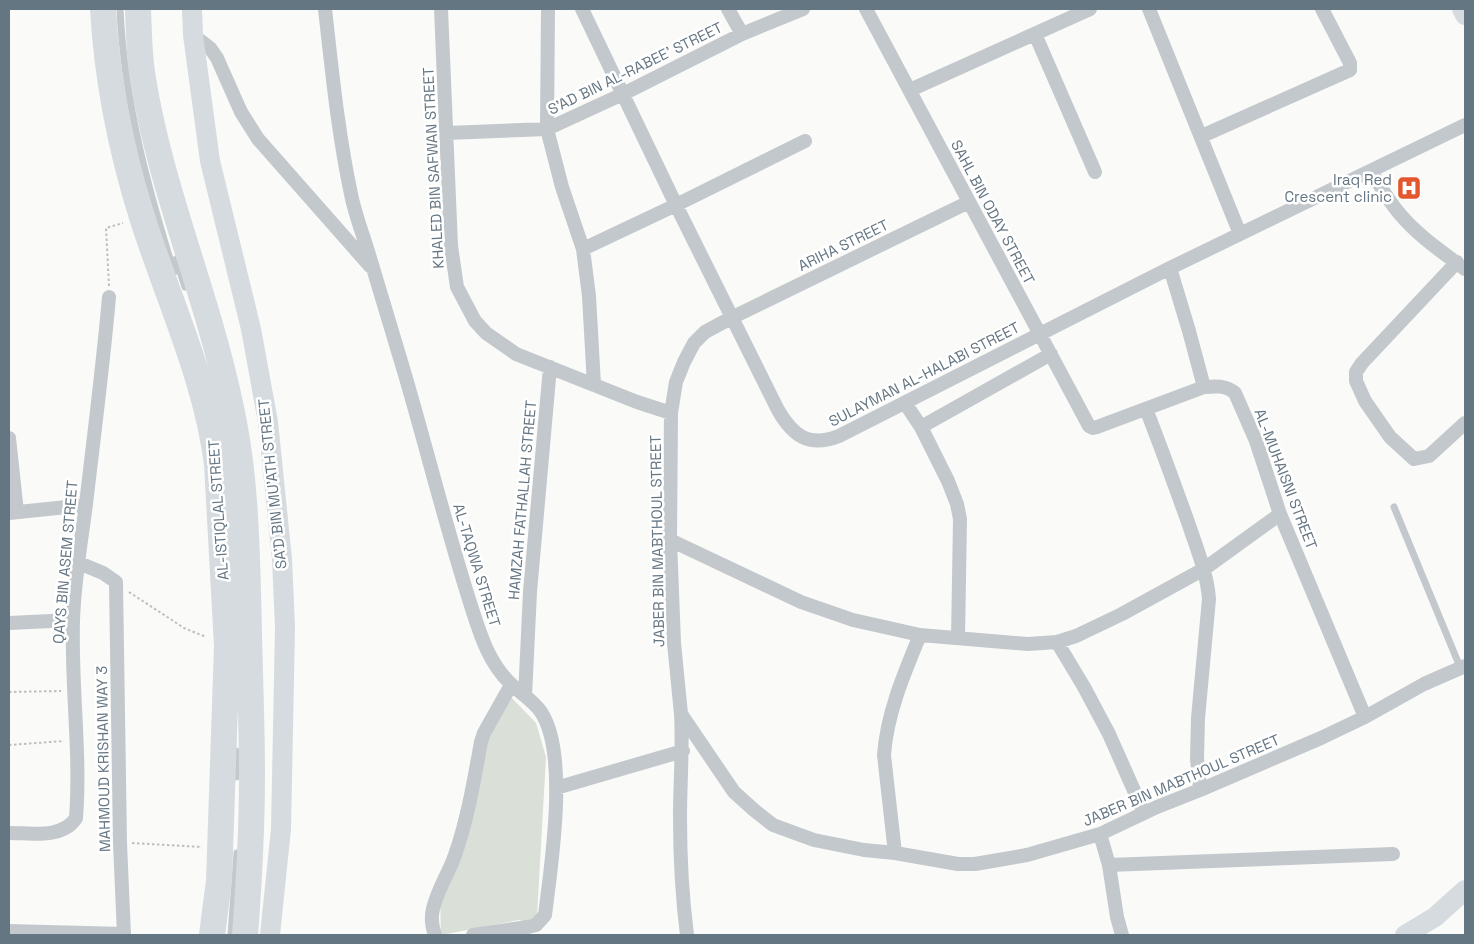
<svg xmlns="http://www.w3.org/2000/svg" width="1474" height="944" font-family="'Space Grotesk',sans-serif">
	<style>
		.green { fill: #dadfd7 }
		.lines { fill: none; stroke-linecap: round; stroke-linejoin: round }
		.path { stroke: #bbbfc2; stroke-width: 2; stroke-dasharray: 2.5 2.5; stroke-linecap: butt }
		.lane { stroke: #c3c8cc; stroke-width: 7 }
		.street { stroke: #c3c8cc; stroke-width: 14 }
		.secondary { stroke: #d6dbdf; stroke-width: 20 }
		.highway { stroke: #d6dbdf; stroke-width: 26 }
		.labels { text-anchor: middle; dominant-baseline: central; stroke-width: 5; stroke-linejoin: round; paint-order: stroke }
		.street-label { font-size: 15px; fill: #657683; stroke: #fff }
		.poi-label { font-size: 15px; fill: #657683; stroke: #fff; text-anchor: end }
	</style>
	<rect width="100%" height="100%" fill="#fafaf8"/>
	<!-- green -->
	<path class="green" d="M 510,696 L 536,723 L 546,757 L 537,916 L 530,923 L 519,920 L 441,935 L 440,896 L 477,743 Z"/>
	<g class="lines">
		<!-- path -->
		<path class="path" d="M 109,286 L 106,228 L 123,223
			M 129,592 L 184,628 L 206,637
			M 9,692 L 61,691
			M 9,745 L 64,741
			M 132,843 L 202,847"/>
		<!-- lane -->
		<path class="lane" d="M 120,9 C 124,100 147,186 174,272
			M 176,259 L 185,287
			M 1394,507 L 1460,667
			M 236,777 L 236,751
			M 231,935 L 237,853"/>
		<!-- street -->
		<path class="street" d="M 325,9 C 332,71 338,133 351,194 C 355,215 364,237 370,258 C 381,294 392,331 403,368 C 427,449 447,532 473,612 C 481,637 490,664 510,683 C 520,693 534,701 541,712 C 569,754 551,866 545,915 L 536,925 L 528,927 L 473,935
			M 441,9 L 451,246 L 457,287 L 475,321 L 486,333 L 516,354 L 637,402 L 671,413
			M 548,9 L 547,129 L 562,187 L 583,249 L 589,296 L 594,385
			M 582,9 L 676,205 L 778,410 C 793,436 809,448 839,436 L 1170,268 L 1465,125
			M 728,9 L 742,34
			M 866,9 L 1089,426 L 1093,428 L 1097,427 L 1204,387 C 1215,386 1225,385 1235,393 L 1256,441 L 1280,514 L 1365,717
			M 1149,9 L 1240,234
			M 1035,34 L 1095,172
			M 193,35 L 210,48 L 217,58 L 241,112 L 258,139 L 370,266
			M 910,90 L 1090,9
			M 447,133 L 547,129 L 623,94 L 742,34 L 803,9
			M 1202,136 L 1350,70 L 1350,63 L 1322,9
			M 1371,171 C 1380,186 1388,200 1399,213 C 1417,235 1442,252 1465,269
			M 969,202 L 731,318 L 705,332 L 694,343 L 684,362 L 676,382 L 671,413 L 670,540 L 674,643 L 681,714 L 734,792 L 754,810 L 773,825 L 814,840 L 864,850 L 895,853 L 958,864 L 975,864 L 1027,855 L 1100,834 L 1157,807 L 1200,790 L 1321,738 L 1365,717 L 1424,684 L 1465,666
			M 583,249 L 676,205 L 805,141
			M 1457,262 L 1362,363 L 1356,372 L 1356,381 L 1365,401 L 1390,437 L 1414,459 L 1429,456 L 1465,423
			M 1170,268 L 1189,331 L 1204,387
			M 905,403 L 921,427 L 948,481 L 957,504 L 960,519 L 958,638
			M 1146,409 C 1161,447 1175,486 1189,525 C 1197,549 1207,573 1209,599 L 1198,718 L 1197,759 L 1200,790
			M 921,427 L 1051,354
			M 9,438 L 17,512
			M 9,513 L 86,505
			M 670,540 L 801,602 L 853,620 L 920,635 L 1028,644 L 1057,642 L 1076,636 L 1122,614 L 1204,569 L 1280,514
			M 79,563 L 103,573 L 116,582 L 120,843 L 124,935
			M 9,623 L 73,620
			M 1057,642 L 1084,687 L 1109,734 L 1144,813
			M 525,696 L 530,592 L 550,367
			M 681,714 C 683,748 680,783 680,817 C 680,856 682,896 687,935
			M 556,788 L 683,751
			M 9,833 C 30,833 63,839 76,818 C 81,753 71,687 73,621 C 74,582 81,543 86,504 C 94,435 103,366 109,297
			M 1100,834 L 1109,865 L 1117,917 L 1122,935
			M 895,853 L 884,755 C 887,713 904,674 920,635
			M 1109,865 L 1393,854
			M 9,931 L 124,934
			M 435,935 C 432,927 431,917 433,909 C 437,890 449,873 455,855 C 468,818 474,780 481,742 L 484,733 L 511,685"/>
		<!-- secondary -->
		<path class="secondary" d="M 192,9 L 193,35 L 210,161 L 251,329 L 268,422 L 282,559 L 285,628 L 281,829 L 270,935
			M 1462,9 L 1465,15
			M 1405,935 L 1435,917 L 1465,890"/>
		<!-- highway -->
		<path class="highway" d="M 103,9 C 107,79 121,150 142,217 C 168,299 206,378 217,464 L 227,646 L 219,881 L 212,935
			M 138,9 C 139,32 139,56 143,79 C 161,190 207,294 230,403 C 247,478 247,557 249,633 C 250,680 252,728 252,775 C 252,828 249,882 245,935"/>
	</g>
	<!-- icons -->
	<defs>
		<symbol id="hospital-square" viewBox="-11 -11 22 22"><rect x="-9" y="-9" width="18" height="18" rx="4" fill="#e4572e" stroke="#fff"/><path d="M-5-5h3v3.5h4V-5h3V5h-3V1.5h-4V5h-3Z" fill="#fff"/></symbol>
	</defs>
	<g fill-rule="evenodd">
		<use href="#hospital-square" x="1395" y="174" width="28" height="28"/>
	</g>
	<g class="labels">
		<!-- street labels -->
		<g class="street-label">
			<text transform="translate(635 68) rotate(-26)">S'AD BIN AL-RABEE' STREET</text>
			<text transform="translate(433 168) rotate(-93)">KHALED BIN SAFWAN STREET</text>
			<text transform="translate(993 212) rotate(62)">SAHL BIN ODAY STREET</text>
			<text transform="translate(843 245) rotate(-26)">ARIHA STREET</text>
			<text transform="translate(924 374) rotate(-27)">SULAYMAN AL-HALABI STREET</text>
			<text transform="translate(1286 479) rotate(69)">AL-MUHAISNI STREET</text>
			<text transform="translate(272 484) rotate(-96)">SA'D BIN MU'ATH STREET</text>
			<text transform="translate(522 500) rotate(-85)">HAMZAH FATHALLAH STREET</text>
			<text transform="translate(218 510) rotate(-94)">AL-ISTIQLAL STREET</text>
			<text transform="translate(657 541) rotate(-91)">JABER BIN MABTHOUL STREET</text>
			<text transform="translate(65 562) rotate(-85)">QAYS BIN ASEM STREET</text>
			<text transform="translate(477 565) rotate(73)">AL-TAQWA STREET</text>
			<text transform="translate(103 759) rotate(-91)">MAHMOUD KRISHAN WAY 3</text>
			<text transform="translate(1181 780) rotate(-23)">JABER BIN MABTHOUL STREET</text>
		</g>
		<!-- poi labels -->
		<g class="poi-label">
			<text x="1392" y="179">Iraq Red<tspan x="1392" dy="17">Crescent clinic</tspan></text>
		</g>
	</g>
	<!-- border -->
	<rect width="1474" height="944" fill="none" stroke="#657683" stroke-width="20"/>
</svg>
